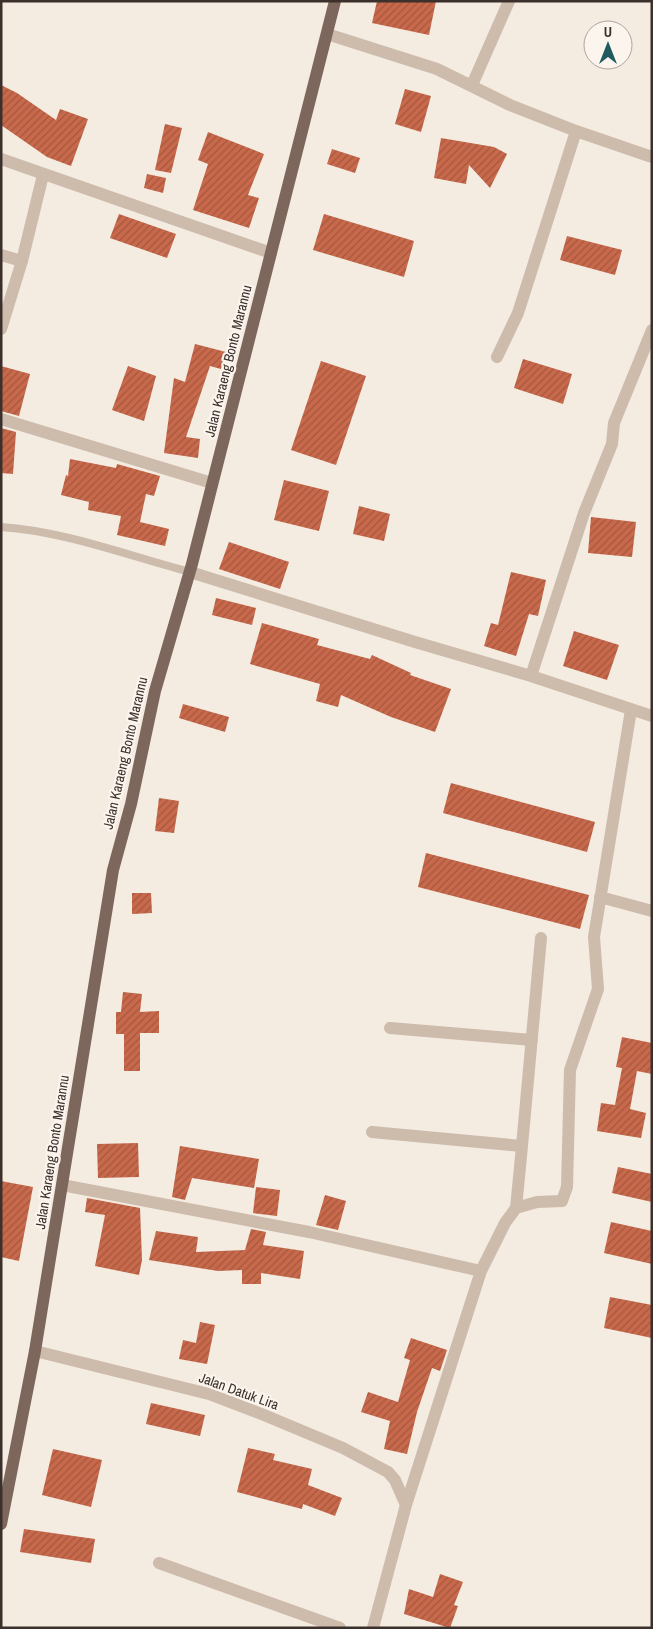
<svg xmlns="http://www.w3.org/2000/svg" width="653" height="1629" font-family="'Archivo Narrow',sans-serif">
	<style>
		.building { fill: url(#building-hatch) }
		.lines { fill: none; stroke-linecap: round; stroke-linejoin: round }
		.service { stroke: #cdbbac; stroke-width: 8 }
		.minor { stroke: #cdbbac; stroke-width: 12 }
		.primary { stroke: #7d675c; stroke-width: 12 }
		.labels { text-anchor: middle; dominant-baseline: central; stroke-width: 4.5; stroke-linejoin: round; paint-order: stroke }
		.street-label { font-size: 14px; fill: #3b302b; stroke: #fbf5ee }
	</style>
	<defs>
		<pattern id="building-hatch" width="6" height="6" patternUnits="userSpaceOnUse" patternTransform="scale(1.25)"><rect width="6" height="6" fill="#c8694b"/><path d="M-1 1l2-2M0 6l6-6M5 7l2-2" fill="none" stroke="#a4573f"/></pattern>
	</defs>
	<rect width="100%" height="100%" fill="#f4ebe1"/>
	<!-- building -->
	<path class="building" d="M 377,1 L 436,1 L 429,35 L 372,23 Z
		M 1,85 L 17,93 L 56,120 L 60,109 L 88,119 L 71,166 L 47,157 L 1,125 Z
		M 405,89 L 431,96 L 421,132 L 395,124 Z
		M 165,124 L 182,128 L 171,173 L 155,170 Z
		M 208,132 L 264,154 L 248,195 L 259,198 L 249,228 L 193,210 L 208,164 L 198,160 Z
		M 441,138 L 494,147 L 507,154 L 490,188 L 469,165 L 466,184 L 434,178 Z
		M 332,149 L 360,158 L 355,173 L 327,164 Z
		M 147,174 L 166,178 L 163,193 L 144,188 Z
		M 119,214 L 176,234 L 167,258 L 110,238 Z
		M 324,214 L 414,241 L 404,277 L 313,250 Z
		M 567,236 L 622,250 L 615,275 L 560,260 Z
		M 195,344 L 226,352 L 221,369 L 210,366 L 186,437 L 200,439 L 198,458 L 164,453 L 174,378 L 185,382 Z
		M 523,359 L 572,374 L 563,404 L 514,388 Z
		M 321,361 L 366,376 L 336,465 L 291,450 Z
		M 1,366 L 30,374 L 19,416 L 1,411 Z
		M 128,366 L 156,376 L 144,421 L 112,410 Z
		M 1,428 L 16,432 L 13,474 L 1,473 Z
		M 70,459 L 116,468 L 117,464 L 160,476 L 154,496 L 146,494 L 140,522 L 169,529 L 165,546 L 117,535 L 121,516 L 88,510 L 89,502 L 61,495 L 66,475 L 68,476 Z
		M 284,480 L 329,491 L 319,531 L 274,520 Z
		M 359,506 L 390,514 L 384,541 L 353,534 Z
		M 591,517 L 636,522 L 632,557 L 588,553 Z
		M 229,542 L 289,562 L 280,589 L 219,569 Z
		M 511,572 L 546,580 L 538,616 L 529,614 L 516,656 L 484,646 L 491,623 L 498,625 Z
		M 216,598 L 256,608 L 252,625 L 212,615 Z
		M 262,623 L 319,639 L 317,645 L 370,659 L 372,655 L 411,673 L 410,675 L 451,689 L 435,732 L 391,717 L 341,695 L 338,707 L 316,701 L 320,684 L 250,664 Z
		M 574,631 L 619,645 L 607,680 L 563,666 Z
		M 183,704 L 229,717 L 225,732 L 179,718 Z
		M 451,783 L 595,822 L 587,852 L 443,813 Z
		M 159,798 L 179,801 L 174,833 L 155,831 Z
		M 426,853 L 589,895 L 580,929 L 418,887 Z
		M 132,893 L 151,893 L 152,913 L 132,914 Z
		M 123,992 L 142,994 L 140,1012 L 159,1011 L 159,1033 L 140,1033 L 140,1071 L 124,1071 L 124,1034 L 116,1034 L 116,1012 L 121,1012 Z
		M 622,1037 L 652,1043 L 652,1074 L 637,1071 L 630,1109 L 646,1113 L 641,1138 L 597,1131 L 601,1103 L 615,1105 L 622,1068 L 616,1067 Z
		M 138,1143 L 139,1177 L 98,1178 L 97,1144 Z
		M 180,1146 L 259,1159 L 254,1188 L 192,1178 L 185,1200 L 172,1197 Z
		M 618,1167 L 652,1174 L 652,1202 L 612,1193 Z
		M 1,1181 L 33,1187 L 19,1261 L 1,1257 Z
		M 256,1187 L 280,1190 L 277,1216 L 253,1213 Z
		M 325,1195 L 346,1201 L 338,1230 L 316,1225 Z
		M 87,1198 L 140,1208 L 142,1260 L 139,1275 L 95,1266 L 105,1215 L 85,1212 Z
		M 611,1222 L 652,1231 L 652,1264 L 604,1253 Z
		M 251,1229 L 266,1232 L 263,1245 L 304,1251 L 300,1279 L 261,1273 L 261,1284 L 242,1284 L 242,1270 L 218,1271 L 149,1260 L 156,1231 L 198,1237 L 196,1252 L 245,1250 Z
		M 610,1297 L 652,1305 L 652,1338 L 604,1328 Z
		M 200,1322 L 215,1325 L 207,1364 L 179,1359 L 183,1340 L 196,1343 Z
		M 411,1338 L 447,1350 L 440,1371 L 432,1368 L 417,1412 L 407,1454 L 384,1449 L 390,1421 L 361,1412 L 368,1392 L 398,1402 L 410,1360 L 404,1358 Z
		M 151,1403 L 205,1415 L 200,1436 L 146,1424 Z
		M 248,1448 L 275,1454 L 273,1460 L 312,1469 L 308,1485 L 342,1498 L 335,1516 L 303,1504 L 302,1509 L 237,1492 Z
		M 53,1449 L 102,1460 L 91,1507 L 42,1495 Z
		M 24,1529 L 95,1539 L 91,1563 L 20,1552 Z
		M 440,1574 L 463,1582 L 454,1605 L 458,1606 L 450,1628 L 404,1614 L 409,1589 L 433,1597 Z"/>
	<g class="lines">
		<!-- service -->
		<path class="service" d="M 1,527 C 64,531 129,556 190,572"/>
		<!-- minor -->
		<path class="minor" d="M 327,34 L 437,69 L 510,105 L 576,131 L 652,157
			M 472,85 L 509,1
			M 1,159 L 271,253
			M 1,255 L 22,261 L 43,175
			M 1,329 L 22,261
			M 497,357 L 518,313 L 576,131
			M 1,419 L 212,483
			M 190,572 L 415,642 L 531,676 L 652,716
			M 531,676 L 584,513 L 612,444 L 614,423 L 652,330
			M 600,897 L 652,911
			M 390,1028 L 532,1040
			M 372,1132 L 522,1146 L 516,1208
			M 522,1146 L 541,938
			M 62,1185 L 309,1232 L 481,1271
			M 35,1351 L 209,1394 L 264,1415 L 343,1448 L 388,1472 L 395,1480 L 406,1505
			M 159,1563 L 340,1628
			M 373,1628 L 406,1505 L 481,1271 L 505,1223 L 516,1208 L 537,1202 L 562,1201 L 567,1187 L 570,1070 L 598,989 L 594,937 L 631,710"/>
		<!-- primary -->
		<path class="primary" d="M 1,1524 L 35,1351 L 113,870 L 131,804 L 155,691 L 192,564 L 335,1"/>
	</g>
	<g class="labels">
		<!-- street labels -->
		<g class="street-label">
			<text transform="translate(228 361) rotate(-76)">Jalan Karaeng Bonto Marannu</text>
			<text transform="translate(125 753) rotate(-77)">Jalan Karaeng Bonto Marannu</text>
			<text transform="translate(52 1152) rotate(-81)">Jalan Karaeng Bonto Marannu</text>
			<text transform="translate(239 1391) rotate(20)">Jalan Datuk Lira</text>
		</g>
	</g>
	<!-- border -->
	<rect width="653" height="1629" fill="none" stroke="#3b302b" stroke-width="5"/>
	<!-- north arrow -->
	<g transform="translate(608 45)"><circle r="24" fill="#fbf5ee" stroke="#aea6a0"/>
	<path d="M0-4L9 19L0 12L-9 19Z" fill="#1f5a5e"/>
	<text y="-8" font-size="14" font-weight="bold" text-anchor="middle" fill="#3b302b">U</text>
	</g>
</svg>
